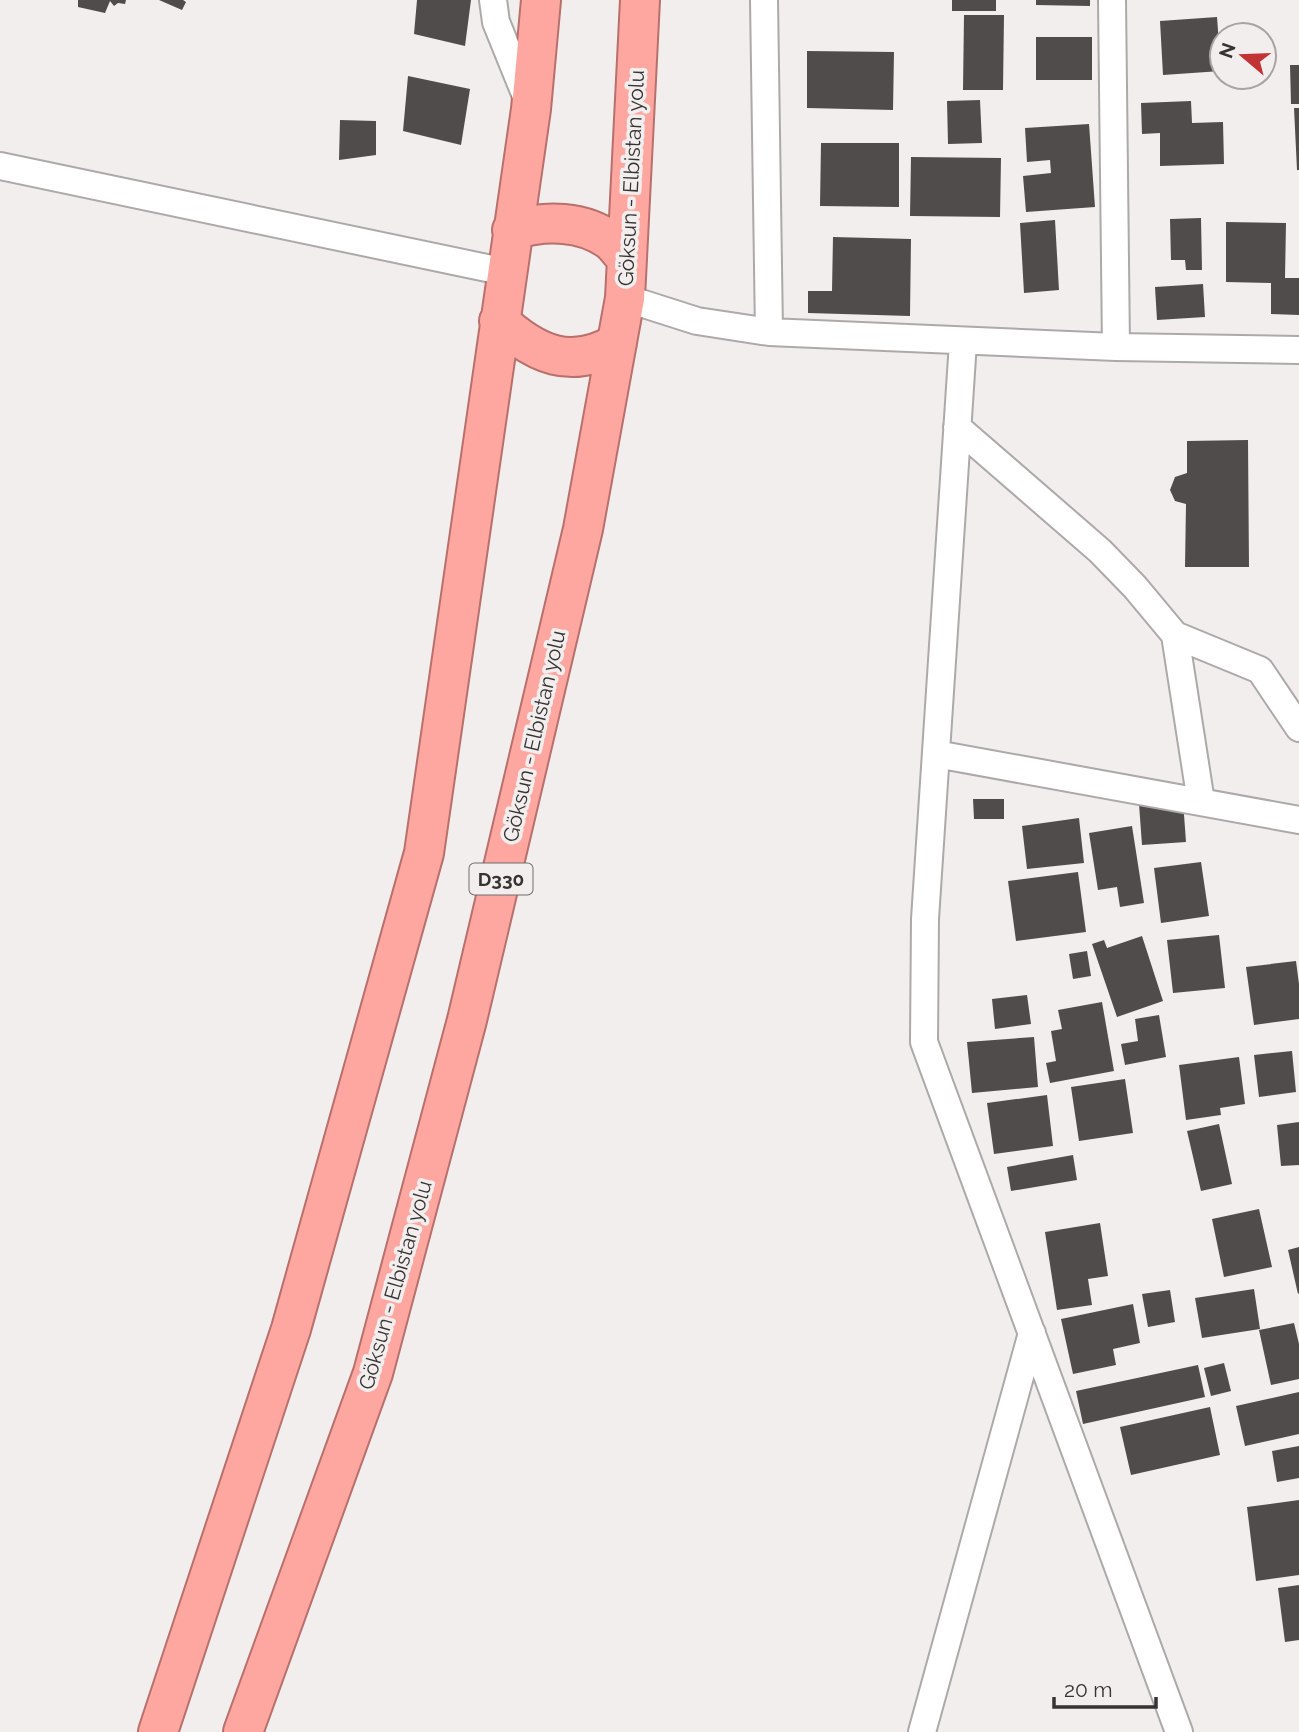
<svg xmlns="http://www.w3.org/2000/svg" width="1299" height="1732" font-family="Raleway,sans-serif">
	<style>
		.building { fill: #504c4c }
		.lines { fill: none; stroke-linecap: round; stroke-linejoin: round }
		.minor-casing { stroke: #ada9a8; stroke-width: 30 }
		.trunk-casing { stroke: #b7706b; stroke-width: 42 }
		.minor { stroke: #fff; stroke-width: 26 }
		.trunk { stroke: #fea6a0; stroke-width: 38 }
		.labels { text-anchor: middle; dominant-baseline: central; stroke-width: 7; stroke-linejoin: round; paint-order: stroke }
		.shield { fill: #f3eeee; stroke: #6e6c6b; stroke-width: 2 }
		.shield-label { font-size: 19px; font-weight: bold; fill: #353433 }
		.street-label { font-size: 21px; fill: #353433; stroke: #f3eeee }
	</style>
	<rect width="100%" height="100%" fill="#f3eeee"/>
	<!-- building -->
	<path class="building" d="M 78,0 L 126,0 L 125,4 L 118,3 L 114,6 L 110,1 L 105,13 L 78,7 Z
		M 159,0 L 183,0 L 186,2 L 182,10 Z
		M 417,0 L 471,0 L 465,46 L 414,34 Z
		M 952,0 L 996,0 L 996,11 L 952,11 Z
		M 1036,0 L 1090,0 L 1090,6 L 1036,5 Z
		M 964,15 L 1004,15 L 1003,90 L 963,90 Z
		M 1217,17 L 1221,71 L 1163,75 L 1160,21 Z
		M 1036,37 L 1092,37 L 1092,80 L 1036,80 Z
		M 807,51 L 894,52 L 893,110 L 807,108 Z
		M 1290,65 L 1299,65 L 1299,104 L 1291,104 Z
		M 408,76 L 470,89 L 461,145 L 403,131 Z
		M 980,100 L 982,143 L 948,144 L 947,101 Z
		M 1191,101 L 1192,123 L 1223,122 L 1224,164 L 1160,166 L 1160,133 L 1142,134 L 1141,103 Z
		M 1294,108 L 1299,108 L 1299,170 L 1297,170 Z
		M 340,120 L 376,121 L 376,155 L 339,160 Z
		M 1089,124 L 1095,207 L 1026,212 L 1023,176 L 1051,173 L 1050,160 L 1027,162 L 1025,128 Z
		M 821,143 L 899,143 L 899,207 L 820,206 Z
		M 911,157 L 1001,158 L 1000,217 L 910,216 Z
		M 1201,218 L 1202,270 L 1186,270 L 1185,260 L 1171,260 L 1170,219 Z
		M 1055,220 L 1059,290 L 1024,293 L 1020,223 Z
		M 1226,222 L 1286,223 L 1285,278 L 1299,278 L 1299,315 L 1271,314 L 1271,283 L 1226,282 Z
		M 833,237 L 911,239 L 910,316 L 808,313 L 808,291 L 832,291 Z
		M 1203,284 L 1205,317 L 1157,320 L 1155,287 Z
		M 1248,440 L 1249,567 L 1185,567 L 1186,504 L 1175,501 L 1170,490 L 1175,477 L 1187,473 L 1187,441 Z
		M 973,799 L 1004,799 L 1004,819 L 974,819 Z
		M 1183,801 L 1186,842 L 1142,845 L 1139,804 Z
		M 1079,818 L 1084,863 L 1027,869 L 1022,826 Z
		M 1132,826 L 1144,903 L 1120,907 L 1117,887 L 1098,890 L 1089,833 Z
		M 1201,862 L 1209,916 L 1161,923 L 1154,868 Z
		M 1078,872 L 1086,932 L 1016,941 L 1008,881 Z
		M 1219,935 L 1225,988 L 1173,993 L 1167,940 Z
		M 1142,936 L 1163,1001 L 1117,1017 L 1092,944 L 1104,940 L 1107,948 Z
		M 1087,951 L 1091,976 L 1073,979 L 1069,954 Z
		M 1296,961 L 1299,984 L 1299,1019 L 1254,1025 L 1246,967 Z
		M 1027,995 L 1031,1024 L 995,1029 L 992,999 Z
		M 1102,1002 L 1114,1071 L 1050,1083 L 1046,1063 L 1056,1061 L 1051,1031 L 1062,1029 L 1058,1010 Z
		M 1159,1015 L 1166,1057 L 1125,1065 L 1121,1044 L 1138,1041 L 1135,1019 Z
		M 1034,1037 L 1038,1087 L 972,1093 L 967,1042 Z
		M 1292,1051 L 1296,1092 L 1259,1097 L 1254,1055 Z
		M 1239,1057 L 1245,1104 L 1220,1108 L 1221,1115 L 1186,1120 L 1179,1065 Z
		M 1125,1079 L 1133,1133 L 1079,1141 L 1071,1087 Z
		M 1047,1095 L 1053,1146 L 994,1154 L 987,1103 Z
		M 1299,1122 L 1299,1165 L 1281,1166 L 1277,1125 Z
		M 1219,1124 L 1232,1184 L 1201,1191 L 1187,1131 Z
		M 1073,1155 L 1077,1180 L 1011,1191 L 1007,1167 Z
		M 1259,1209 L 1272,1267 L 1224,1277 L 1212,1219 Z
		M 1100,1223 L 1108,1276 L 1088,1279 L 1092,1305 L 1057,1310 L 1045,1232 Z
		M 1299,1247 L 1299,1293 L 1298,1294 L 1288,1250 Z
		M 1254,1289 L 1260,1329 L 1202,1338 L 1195,1298 Z
		M 1170,1290 L 1175,1322 L 1148,1327 L 1142,1294 Z
		M 1133,1304 L 1140,1343 L 1113,1349 L 1116,1365 L 1073,1374 L 1061,1319 Z
		M 1294,1323 L 1299,1344 L 1299,1379 L 1271,1385 L 1259,1330 Z
		M 1224,1363 L 1231,1391 L 1211,1396 L 1204,1368 Z
		M 1198,1365 L 1205,1397 L 1083,1424 L 1076,1391 Z
		M 1299,1392 L 1299,1434 L 1245,1446 L 1236,1406 Z
		M 1210,1407 L 1220,1455 L 1131,1475 L 1120,1427 Z
		M 1299,1446 L 1299,1478 L 1277,1482 L 1272,1451 Z
		M 1299,1500 L 1299,1575 L 1256,1581 L 1247,1507 Z
		M 1299,1585 L 1299,1640 L 1285,1642 L 1278,1588 Z"/>
	<g class="lines">
		<defs>
			<path id="minor" d="M 493,0 L 496,22 L 528,101
				M 764,0 L 769,332
				M 1112,0 L 1116,347
				M 0,166 L 506,272
				M 625,298 L 697,321 L 769,332 L 1116,347 L 1299,350
				M 963,342 L 925,919 L 924,1042 L 1179,1732
				M 957,427 L 1100,551 L 1135,587 L 1175,635 L 1201,802
				M 1175,635 L 1260,670 L 1299,728
				M 936,754 L 1299,820
				M 922,1732 L 1032,1333"/>
			<path id="trunk" d="M 512,230 C 545,220 584,220 612,242 C 617,247 622,254 627,259
				M 499,321 C 535,354 571,371 617,343
				M 158,1732 L 291,1329 L 424,853 L 531,109 L 541,0
				M 243,1732 L 373,1373 L 467,1020 L 583,529 L 625,298 L 640,0"/>
		</defs>
		<!-- minor casing -->
		<use href="#minor" class="minor-casing"/>
		<!-- trunk casing -->
		<use href="#trunk" class="trunk-casing"/>
		<!-- minor -->
		<use href="#minor" class="minor"/>
		<!-- trunk -->
		<use href="#trunk" class="trunk"/>
	</g>
	<g class="labels">
		<!-- shield labels -->
		<rect class="shield" x="469.5" y="863.5" width="63" height="31" rx="5"/>
		<g class="shield-label">
			<text x="501" y="879">D330</text>
		</g>
		<!-- street labels -->
		<g class="street-label">
			<text transform="translate(631 178) rotate(-87)">Göksun - Elbistan yolu</text>
			<text transform="translate(534 736) rotate(-77)">Göksun - Elbistan yolu</text>
			<text transform="translate(395 1285) rotate(-74)">Göksun - Elbistan yolu</text>
		</g>
	</g>
	<!-- north arrow -->
	<g transform="translate(1243 56) rotate(289)"><circle r="33" fill="#f3eeee" stroke="#a7a4a3" stroke-width="2"/>
	<path d="M0-5L12 26L0 18L-12 26Z" fill="#c23336"/>
	<text y="-10" font-size="19" font-weight="bold" text-anchor="middle" fill="#353433">N</text>
	</g>
	<!-- scale -->
	<path d="M1054 1697v10h102v-10" fill="none" stroke="#353433" stroke-width="3.5"/>
	<text x="1064" y="1697" font-size="21" fill="#353433" stroke="#f3eeee" stroke-width="5" paint-order="stroke">20 m</text>
</svg>
